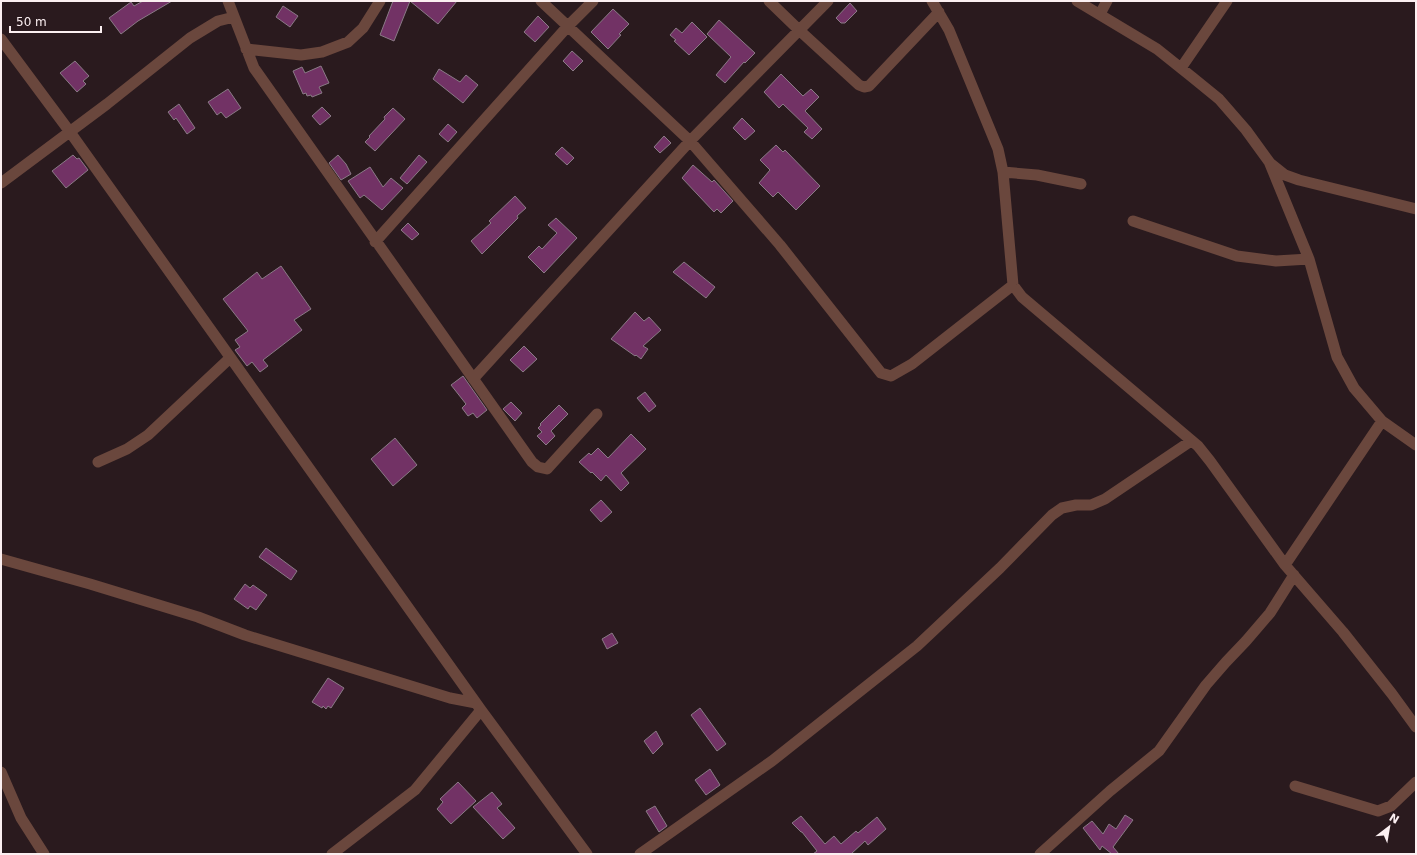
<svg xmlns="http://www.w3.org/2000/svg" width="1417" height="855" font-family="'DejaVu Sans',sans-serif">
	<style>
		.building { fill: #723265; stroke: #8a7a86 }
		.lines { fill: none; stroke-linecap: round; stroke-linejoin: round }
		.street { stroke: #6a473d; stroke-width: 11 }
	</style>
	<rect width="100%" height="100%" fill="#2a1a1e"/>
	<!-- building -->
	<path class="building" d="M 143,1 L 172,1 L 138,21 L 121,34 L 109,18 L 131,2 L 134,6 Z
		M 393,1 L 410,1 L 394,41 L 380,35 Z
		M 410,1 L 457,1 L 438,24 Z
		M 850,3 L 857,11 L 845,23 L 841,23 L 836,18 Z
		M 283,6 L 298,16 L 290,27 L 276,17 Z
		M 613,9 L 629,24 L 619,34 L 621,35 L 608,49 L 591,32 Z
		M 538,16 L 549,27 L 535,42 L 524,32 Z
		M 719,20 L 755,53 L 745,63 L 744,62 L 725,83 L 716,75 L 731,57 L 707,34 Z
		M 692,22 L 707,37 L 689,55 L 674,41 L 676,40 L 670,35 L 676,28 L 682,33 Z
		M 572,51 L 583,61 L 573,71 L 563,61 Z
		M 75,61 L 89,76 L 83,81 L 86,84 L 77,92 L 60,73 Z
		M 321,66 L 329,83 L 319,87 L 322,93 L 312,97 L 311,95 L 307,96 L 306,93 L 303,94 L 293,71 L 302,67 L 305,73 Z
		M 439,69 L 460,82 L 466,75 L 478,85 L 463,103 L 433,79 Z
		M 781,74 L 803,96 L 811,89 L 819,97 L 805,111 L 822,129 L 812,139 L 804,132 L 808,128 L 783,104 L 779,108 L 764,92 Z
		M 228,89 L 241,108 L 226,118 L 221,112 L 217,115 L 208,102 Z
		M 179,104 L 195,128 L 187,134 L 176,118 L 174,120 L 168,112 Z
		M 322,107 L 331,116 L 320,125 L 312,116 Z
		M 393,108 L 405,119 L 375,151 L 365,142 L 370,137 L 369,136 L 385,119 L 384,117 Z
		M 742,118 L 755,131 L 745,140 L 733,128 Z
		M 448,124 L 457,132 L 448,142 L 439,134 Z
		M 664,136 L 671,143 L 660,153 L 654,147 Z
		M 776,145 L 783,152 L 785,150 L 820,186 L 796,210 L 778,192 L 773,197 L 759,183 L 770,170 L 760,160 Z
		M 562,147 L 574,158 L 567,165 L 555,154 Z
		M 73,155 L 77,159 L 79,158 L 88,170 L 66,188 L 52,171 Z
		M 338,155 L 346,164 L 351,174 L 341,180 L 329,163 Z
		M 419,155 L 427,162 L 407,184 L 400,178 Z
		M 693,165 L 712,182 L 714,180 L 733,201 L 721,213 L 717,209 L 714,212 L 682,178 Z
		M 370,167 L 383,187 L 391,178 L 403,188 L 382,210 L 364,195 L 360,198 L 348,181 Z
		M 515,196 L 526,208 L 517,216 L 518,218 L 482,254 L 471,241 L 491,223 L 489,221 Z
		M 556,218 L 577,238 L 544,273 L 528,257 L 539,246 L 542,249 L 557,233 L 548,225 Z
		M 408,223 L 419,234 L 412,240 L 401,230 Z
		M 684,262 L 715,287 L 706,298 L 673,272 Z
		M 281,266 L 311,309 L 294,320 L 302,330 L 263,360 L 268,366 L 260,372 L 252,362 L 247,366 L 235,350 L 240,347 L 235,340 L 248,331 L 223,299 L 257,272 L 262,279 Z
		M 635,312 L 644,321 L 649,317 L 661,330 L 643,346 L 648,349 L 641,359 L 636,355 L 635,356 L 611,339 Z
		M 524,346 L 537,359 L 523,372 L 510,360 Z
		M 463,376 L 487,410 L 477,418 L 473,413 L 468,416 L 462,408 L 466,404 L 451,385 Z
		M 645,392 L 656,406 L 649,412 L 637,398 Z
		M 511,402 L 522,413 L 515,421 L 503,409 Z
		M 559,405 L 568,414 L 551,431 L 555,436 L 546,445 L 537,436 L 542,432 L 538,428 L 541,425 L 540,424 Z
		M 631,434 L 646,449 L 621,473 L 629,483 L 621,491 L 606,475 L 601,481 L 592,472 L 591,473 L 579,462 L 589,453 L 591,455 L 598,448 L 608,458 Z
		M 395,438 L 417,465 L 393,486 L 371,459 Z
		M 601,500 L 612,512 L 601,522 L 590,510 Z
		M 266,548 L 297,571 L 291,580 L 259,557 Z
		M 245,584 L 250,588 L 253,585 L 267,595 L 256,610 L 250,606 L 248,609 L 234,599 Z
		M 612,633 L 618,643 L 607,649 L 602,639 Z
		M 328,678 L 344,688 L 331,708 L 328,706 L 326,709 L 323,706 L 322,708 L 312,702 Z
		M 700,708 L 726,744 L 717,751 L 691,715 Z
		M 656,731 L 663,744 L 653,754 L 644,741 Z
		M 710,769 L 720,785 L 706,795 L 695,780 Z
		M 458,782 L 476,801 L 451,824 L 437,809 L 443,802 L 440,799 Z
		M 492,792 L 502,804 L 497,808 L 515,828 L 503,839 L 473,807 Z
		M 655,806 L 667,826 L 659,832 L 646,811 Z
		M 1125,815 L 1133,820 L 1113,847 L 1119,854 L 1112,854 L 1102,846 L 1100,850 L 1083,828 L 1092,821 L 1103,834 L 1109,824 L 1116,829 Z
		M 801,816 L 825,844 L 834,836 L 841,844 L 856,831 L 858,833 L 877,817 L 886,829 L 868,845 L 865,841 L 851,854 L 813,854 L 817,851 L 802,832 L 801,832 L 792,823 Z"/>
	<g class="lines">
		<!-- street -->
		<path class="street" d="M 228,1 L 254,68 L 532,462 L 538,467 L 547,469 L 597,414
			M 541,1 L 690,141 L 780,245 L 881,373 L 891,376 L 912,364 L 1013,285
			M 769,1 L 799,30 L 859,85 L 864,87 L 869,86 L 939,12
			M 932,1 L 949,30 L 998,149 L 1003,172 L 1013,285 L 1022,297 L 1198,446 L 1210,461 L 1285,565 L 1343,632 L 1392,694 L 1416,727
			M 1077,1 L 1157,49 L 1192,77 L 1219,99 L 1246,130 L 1270,163 L 1285,175 L 1299,180 L 1416,209
			M 1100,14 L 1107,1
			M 1,39 L 70,132 L 481,710 L 587,854
			M 246,49 L 301,55 L 322,52 L 348,42 L 363,28 L 380,1
			M 1181,68 L 1227,1
			M 1270,164 L 1309,259 L 1337,357 L 1354,388 L 1382,421 L 1416,445
			M 1003,172 L 1037,175 L 1081,184
			M 1,183 L 107,104 L 190,38 L 218,21 L 234,17
			M 1133,221 L 1237,256 L 1276,261 L 1309,259
			M 375,242 L 568,26 L 593,1
			M 473,379 L 690,141 L 828,1
			M 98,462 L 127,449 L 148,435 L 230,358
			M 1,559 L 90,584 L 198,617 L 245,635 L 450,698 L 476,703
			M 1285,565 L 1382,421
			M 1,772 L 21,818 L 44,854
			M 1295,786 L 1378,811 L 1391,806 L 1416,782
			M 332,854 L 415,790 L 481,710
			M 640,854 L 772,761 L 917,646 L 1000,568 L 1052,515 L 1062,508 L 1076,505 L 1091,505 L 1105,499 L 1191,441
			M 1040,854 L 1110,791 L 1159,751 L 1206,685 L 1226,662 L 1246,641 L 1270,613 L 1294,575"/>
	</g>
	<!-- border -->
	<rect width="1417" height="855" fill="none" stroke="#fbeff1" stroke-width="4"/>
	<!-- north arrow -->
	<g transform="translate(1389 827) rotate(31)" stroke="#2a1a1e" stroke-width="3" paint-order="stroke">
	<path d="M0-3L7 15L0 10L-7 15Z" fill="#fbeff1"/>
	<text y="-6" font-size="11" font-weight="bold" text-anchor="middle" fill="#fbeff1">N</text>
	</g>
	<!-- scale -->
	<path d="M10 26v6h91v-6" fill="none" stroke="#fbeff1" stroke-width="2"/>
	<text x="16" y="26" font-size="12" fill="#fbeff1" stroke="#2a1a1e" stroke-width="3" paint-order="stroke">50 m</text>
</svg>
